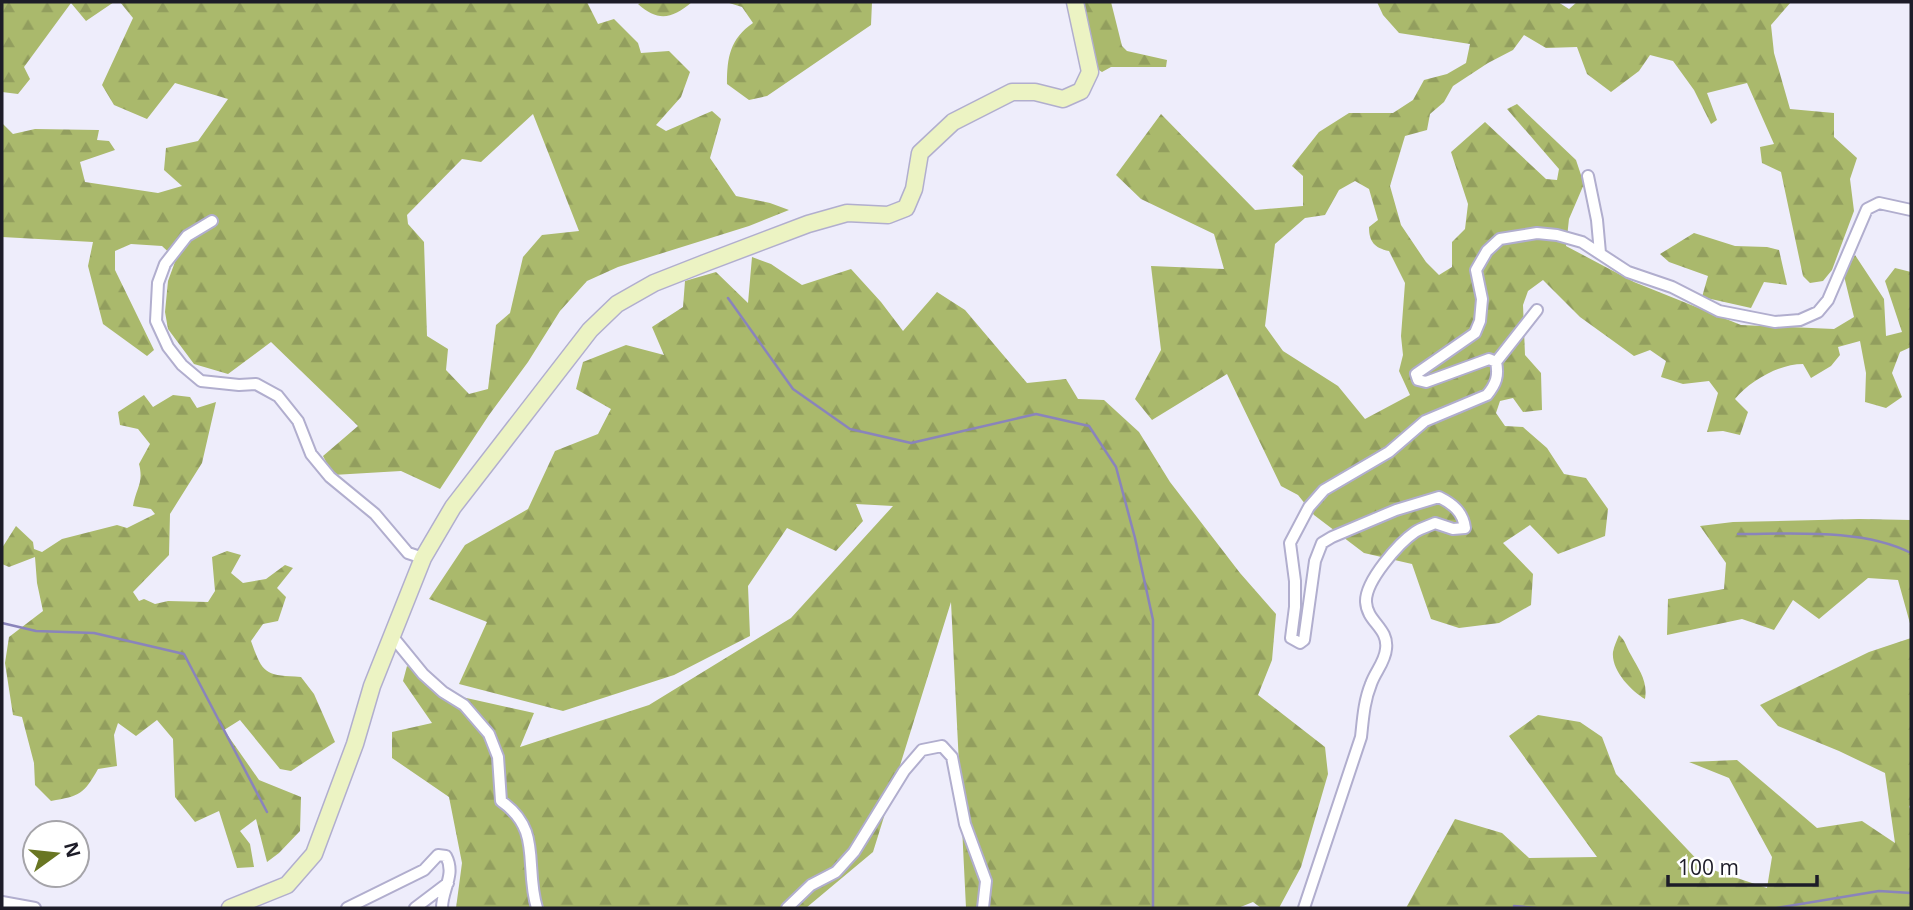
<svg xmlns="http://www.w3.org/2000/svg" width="1913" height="910" font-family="'Open Sans',sans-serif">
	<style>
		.forest { fill: url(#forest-firs); fill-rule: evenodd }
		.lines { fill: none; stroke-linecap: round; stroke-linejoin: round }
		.stream { stroke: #8a84bb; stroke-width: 2.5 }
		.street-casing { stroke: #b1aece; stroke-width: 14 }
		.secondary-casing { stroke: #b1aece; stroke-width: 19 }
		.street { stroke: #fff; stroke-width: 10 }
		.secondary { stroke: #ecf3c3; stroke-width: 16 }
	</style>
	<defs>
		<pattern id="forest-firs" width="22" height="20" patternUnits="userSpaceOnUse" patternTransform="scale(1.75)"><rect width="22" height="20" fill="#aab96c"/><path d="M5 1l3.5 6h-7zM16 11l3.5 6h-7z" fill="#929e5e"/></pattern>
	</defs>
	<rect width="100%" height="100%" fill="#eeedfb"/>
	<!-- forest -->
	<path class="forest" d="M 2,2 L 114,2 L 86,21 L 71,3 L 24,67 L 30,79 L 18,94 L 2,92 Z
		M 120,2 L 587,2 L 598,24 L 614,19 L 638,43 L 641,53 L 669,51 L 690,72 L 681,97 L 656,125 L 666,131 L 712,111 L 721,119 L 710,158 L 736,196 L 770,203 L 789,210 L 749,226 L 618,267 L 587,281 L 560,311 L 528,362 L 489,415 L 440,489 L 401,471 L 333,475 L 323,456 L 358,426 L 271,342 L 228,374 L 194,364 L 168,329 L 165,312 L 168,281 L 176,259 L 162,246 L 131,244 L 115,251 L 115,270 L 154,350 L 147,356 L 103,324 L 88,266 L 93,242 L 2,237 L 2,123 L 13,134 L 35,129 L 99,130 L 97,140 L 109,141 L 115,150 L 80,162 L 85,182 L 158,193 L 182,186 L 164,170 L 166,148 L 198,141 L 228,99 L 175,83 L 147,119 L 114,105 L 102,85 L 133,18 ZM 533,114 L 579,231 L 542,235 L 523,257 L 510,313 L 496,325 L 488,389 L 469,394 L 446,370 L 448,349 L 427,336 L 424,242 L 408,224 L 407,215 L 462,159 L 481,162 Z
		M 643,2 L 692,2 C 672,19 658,22 638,4 Z
		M 726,2 L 872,2 L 871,25 L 767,96 L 749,100 L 727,84 C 727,57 730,39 753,23 L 742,7 Z
		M 1078,2 L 1111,2 L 1122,46 L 1127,51 L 1167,60 L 1166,67 L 1111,67 L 1102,72 L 1094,67 Z
		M 1377,2 L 1558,2 L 1569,9 L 1577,2 L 1791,2 L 1771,25 L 1774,53 L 1790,109 L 1834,113 L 1834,137 L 1857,158 L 1850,179 L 1854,211 L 1832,270 L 1823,281 L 1810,283 L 1803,276 L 1781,172 L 1762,163 L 1760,147 L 1774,144 L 1747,83 L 1707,93 L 1717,120 L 1711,124 L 1694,90 L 1673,61 L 1650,55 L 1639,71 L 1611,92 L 1587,74 L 1577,47 L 1546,48 L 1524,35 L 1513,50 L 1488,63 L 1453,86 L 1444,102 L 1430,114 L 1427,130 L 1405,136 L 1390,186 L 1401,225 L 1426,262 L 1439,275 L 1452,267 L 1452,242 L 1465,229 L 1468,204 L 1451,152 L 1485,122 L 1546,179 L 1557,180 L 1559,169 L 1507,109 L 1517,104 L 1576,160 L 1584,184 L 1569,219 L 1566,246 L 1634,282 L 1741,325 L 1834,329 L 1854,317 L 1844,276 L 1855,255 L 1884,299 L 1886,336 L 1902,332 L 1885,281 L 1895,268 L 1911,272 L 1911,347 L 1900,352 L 1892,373 L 1902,397 L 1886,408 L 1865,402 L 1866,373 L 1860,341 L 1838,347 L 1840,355 L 1831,366 L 1811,378 L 1803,364 C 1779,364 1750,381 1735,399 L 1748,412 L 1740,435 L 1723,431 L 1707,432 L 1718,393 L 1709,381 L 1683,384 L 1661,377 L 1666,361 L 1650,350 L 1634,356 L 1580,317 L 1543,280 L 1528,291 L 1523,305 L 1525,355 L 1541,373 L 1542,410 L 1523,412 L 1513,398 L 1500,401 L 1496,413 L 1505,426 L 1523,427 L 1547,448 L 1564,474 L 1586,478 L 1608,509 L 1605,536 L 1558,554 L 1530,525 L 1503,543 L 1533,574 L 1531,605 L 1499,623 L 1459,628 L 1431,619 L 1412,564 L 1364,553 L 1314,515 L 1298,495 L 1281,486 L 1227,374 L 1152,420 L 1135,399 L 1161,350 L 1151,266 L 1224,269 L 1214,234 L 1141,199 L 1116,175 L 1161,114 L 1255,210 L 1303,206 L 1303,176 L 1292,166 L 1319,132 L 1349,113 L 1393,113 L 1413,100 L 1424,80 L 1447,74 L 1466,63 L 1470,44 L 1399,33 L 1383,15 ZM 1355,181 L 1369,189 L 1378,220 L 1369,227 C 1369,241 1374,248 1389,251 L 1405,283 L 1401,336 L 1403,355 L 1399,371 L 1410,395 L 1365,419 L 1338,386 L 1283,351 L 1265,326 L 1275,244 L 1305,218 L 1325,215 L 1339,190 Z
		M 1694,233 L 1735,246 L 1767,247 L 1779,250 L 1787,285 L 1764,282 L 1751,308 L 1702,297 L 1708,276 L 1669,262 L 1660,254 Z
		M 752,257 L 771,264 L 802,285 L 851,269 L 881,302 L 903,331 L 937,292 L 965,310 L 1027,383 L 1066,379 L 1078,399 L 1104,400 L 1139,432 L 1170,482 L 1240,573 L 1276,614 L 1272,660 L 1258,695 L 1325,747 L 1328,774 L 1301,867 L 1279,908 L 1261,908 L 1253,902 L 1238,908 L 966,908 L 951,602 L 873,852 L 806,908 L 456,908 L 462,863 L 449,797 L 392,758 L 392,732 L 432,723 L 403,681 L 407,666 L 453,695 L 534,713 L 520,747 L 649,705 L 791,618 L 893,506 L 856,504 L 863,521 L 836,551 L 787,528 L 748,586 L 750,636 L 674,675 L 563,711 L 459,684 L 487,622 L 429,599 L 465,545 L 528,509 L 555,451 L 598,434 L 611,409 L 576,389 L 583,362 L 626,345 L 664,355 L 652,327 L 683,307 L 685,281 L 716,272 L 748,303 Z
		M 144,395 L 153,407 L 173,395 L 190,397 L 197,408 L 216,402 L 202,463 L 170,514 L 169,555 L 133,592 L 139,601 L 144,599 L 155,604 L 168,601 L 208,602 L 215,591 L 212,557 L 227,551 L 241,555 L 231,573 L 243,583 L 266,579 L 285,565 L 293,568 L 277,588 L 286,597 L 278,621 L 263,624 L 251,641 C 263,675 265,675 301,677 L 314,694 L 335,742 L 291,771 L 280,769 L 240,720 L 224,730 L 259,780 L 301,797 L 300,831 L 279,853 L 267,862 L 256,819 L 240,831 L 250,844 L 254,867 L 237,868 L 219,811 L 195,822 L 175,797 L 173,739 L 157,720 L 136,736 L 118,723 L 114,735 L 117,766 L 98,769 C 84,794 80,796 51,801 L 35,785 L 34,763 L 22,717 L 13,715 L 5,663 L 9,637 L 43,611 L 37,583 L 35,557 L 9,567 L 2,564 L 2,548 L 16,526 L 33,542 L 34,549 L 42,552 L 62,539 L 117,525 L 127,528 L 155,514 L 151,509 L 133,506 C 136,488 144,483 139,464 L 150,444 L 138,429 L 120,425 L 118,412 Z
		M 1859,519 L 1911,520 L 1911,627 L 1898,580 L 1868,578 L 1819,619 L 1793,600 L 1774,630 L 1742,619 L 1667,635 L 1668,599 L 1724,589 L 1726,563 L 1700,526 L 1733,522 Z
		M 1619,635 C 1626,641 1626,647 1631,655 C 1639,670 1648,681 1645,699 C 1631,691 1611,670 1613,652 C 1614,646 1617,640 1619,635 Z
		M 1911,638 L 1911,805 L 1909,806 L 1911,812 L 1911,908 L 1406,908 L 1455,819 L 1502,833 L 1529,858 L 1597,857 L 1509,736 L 1538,715 L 1580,722 L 1602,737 L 1616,774 L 1704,867 L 1767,888 L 1772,857 L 1729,778 L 1689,762 L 1737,760 L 1817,828 L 1862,821 L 1895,843 L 1885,773 L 1839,751 L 1778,726 L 1760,705 L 1869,652 Z"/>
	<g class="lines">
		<!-- stream -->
		<path class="stream" d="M 728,298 L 793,389 L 850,429 L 911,443 L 1036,414 L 1089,426 L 1116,467 L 1135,538 L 1153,620 L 1153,908
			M 1738,534 C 1791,534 1863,528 1911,553
			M 2,623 L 36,631 L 94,633 L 184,654 L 267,812
			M 1514,906 L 1536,908
			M 1777,908 L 1879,891 L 1911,893"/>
		<defs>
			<path id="street" d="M 1588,176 L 1597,220 L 1600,253
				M 212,221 L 187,236 L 165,264 L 158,283 L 156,321 L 168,347 L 182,365 L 201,381 L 239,385 L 256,384 L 278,396 L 298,421 L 311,454 L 330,477 L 375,514 L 408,553 L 423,558
				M 1496,362 L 1537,310
				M 392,636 L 423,674 L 443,692 L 464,705 L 489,734 L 498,757 L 501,801 C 543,830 524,866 537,908
				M 2,902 L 35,908
				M 347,908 L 424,870 L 438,855 L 446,856 C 456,875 442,889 442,908
				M 415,908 L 448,883
				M 787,908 L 811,885 L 836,872 L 854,852 L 904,771 L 922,750 L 942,746 L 952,757 L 965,824 L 986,881 L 983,908
				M 1304,908 L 1361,737 C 1363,719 1364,701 1371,684 C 1375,672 1385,662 1386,649 C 1389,628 1367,622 1366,602 C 1365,581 1399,543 1415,532 C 1421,528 1429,526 1435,523 L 1453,529 L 1465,528 C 1463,512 1453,504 1439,497 L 1396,510 L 1332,537 L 1322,543 L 1315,561 L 1304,640 L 1300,643 L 1291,638 L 1295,607 L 1295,581 L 1290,543 L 1309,507 L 1324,490 L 1389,452 L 1425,421 L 1487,395 C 1496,384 1499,376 1496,362 L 1489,359 L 1426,382 L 1418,380 L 1416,374 L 1475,333 L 1480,321 L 1482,299 L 1476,270 L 1487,251 L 1500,239 L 1537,233 L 1557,235 L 1582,242 L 1628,272 L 1672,287 L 1719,311 L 1775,322 L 1800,320 L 1818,312 L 1828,300 L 1867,209 L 1879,203 L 1911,210"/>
			<path id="secondary" d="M 230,908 L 287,885 L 314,854 L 355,744 L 372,686 L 423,558 L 453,507 L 590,330 L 617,304 L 654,283 L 705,263 L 808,224 L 847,213 L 888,215 L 906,208 L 914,189 L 920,153 L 953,122 L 1012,92 L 1035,92 L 1063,99 L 1081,91 L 1090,72 L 1075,2"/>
		</defs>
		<!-- street casing -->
		<use href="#street" class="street-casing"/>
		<!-- secondary casing -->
		<use href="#secondary" class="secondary-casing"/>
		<!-- street -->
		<use href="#street" class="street"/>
		<!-- secondary -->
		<use href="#secondary" class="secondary"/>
	</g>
	<!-- border -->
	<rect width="1913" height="910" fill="none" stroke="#1d1c28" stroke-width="7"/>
	<!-- north arrow -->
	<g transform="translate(56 854) rotate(75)"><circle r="33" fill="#ffffff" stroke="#a5a4a9" stroke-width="2"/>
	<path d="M0-5L12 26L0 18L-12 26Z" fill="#697622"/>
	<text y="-10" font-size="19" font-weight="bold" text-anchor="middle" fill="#1d1c28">N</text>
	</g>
	<!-- scale -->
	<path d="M1668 875v10h149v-10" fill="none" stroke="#1d1c28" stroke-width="3.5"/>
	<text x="1678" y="875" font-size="21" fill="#1d1c28" stroke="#ffffff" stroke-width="5" paint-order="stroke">100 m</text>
</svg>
